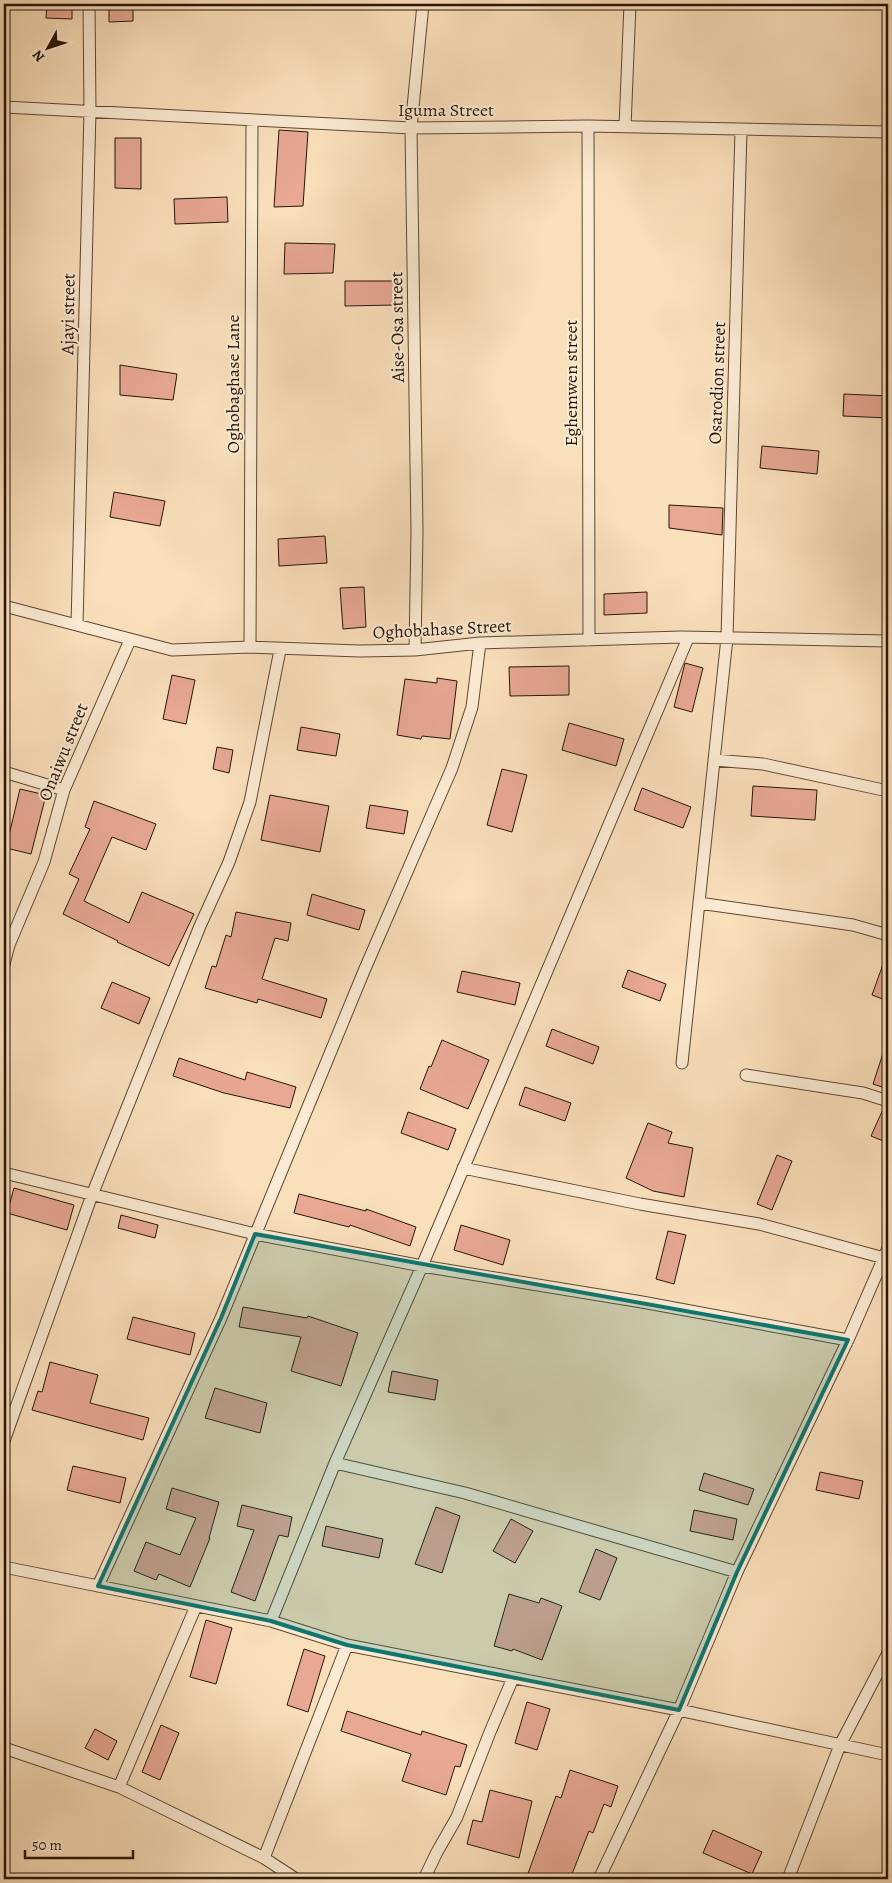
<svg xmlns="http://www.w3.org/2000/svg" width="892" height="1883" font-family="Alegreya,serif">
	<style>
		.building { fill: #e8a894; stroke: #261506 }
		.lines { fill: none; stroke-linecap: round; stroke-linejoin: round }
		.minor-casing { stroke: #5b4833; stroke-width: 13 }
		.minor { stroke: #fcead3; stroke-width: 11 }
		.marked { fill: #0f766e; fill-opacity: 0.2; stroke: #0f766e; stroke-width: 4; stroke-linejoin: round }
		.labels { text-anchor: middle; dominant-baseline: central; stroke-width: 4; stroke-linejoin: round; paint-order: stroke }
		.street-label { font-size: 18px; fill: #261506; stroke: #fcead3 }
	</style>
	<rect width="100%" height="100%" fill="#fadfbb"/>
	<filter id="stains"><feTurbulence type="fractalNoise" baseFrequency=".004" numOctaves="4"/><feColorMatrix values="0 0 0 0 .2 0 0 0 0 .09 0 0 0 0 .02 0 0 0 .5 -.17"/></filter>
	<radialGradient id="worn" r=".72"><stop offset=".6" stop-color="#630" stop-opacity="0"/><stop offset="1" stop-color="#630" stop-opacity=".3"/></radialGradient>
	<!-- building -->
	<path class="building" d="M 47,4 L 72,4 L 72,19 L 46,18 Z
		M 109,4 L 133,4 L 133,21 L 109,22 Z
		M 279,130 L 308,132 L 303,206 L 274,207 Z
		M 115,138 L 141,138 L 141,189 L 115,188 Z
		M 227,197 L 228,222 L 175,224 L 174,199 Z
		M 285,243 L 335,244 L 333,273 L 284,274 Z
		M 345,281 L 396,281 L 396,305 L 345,306 Z
		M 120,365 L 177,374 L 173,400 L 120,395 Z
		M 844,394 L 888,396 L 888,418 L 843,416 Z
		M 762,446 L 819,451 L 817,474 L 760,468 Z
		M 114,492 L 165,501 L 160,526 L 110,517 Z
		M 669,505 L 723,508 L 722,535 L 669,528 Z
		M 325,536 L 327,563 L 279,566 L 278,539 Z
		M 364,587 L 366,627 L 343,629 L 340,588 Z
		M 647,592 L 647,613 L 604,615 L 604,594 Z
		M 685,663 L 703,668 L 692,712 L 674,707 Z
		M 569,666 L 569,695 L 510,696 L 509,667 Z
		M 172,675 L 195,680 L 186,724 L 163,719 Z
		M 437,678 L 457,681 L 450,739 L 422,736 L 421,739 L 397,735 L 405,679 L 437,683 Z
		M 569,723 L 624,739 L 616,766 L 562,750 Z
		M 301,727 L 340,734 L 336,756 L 297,750 Z
		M 217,747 L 233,750 L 229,773 L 213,769 Z
		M 502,769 L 527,775 L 512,832 L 487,825 Z
		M 753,786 L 817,790 L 815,820 L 751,816 Z
		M 642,788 L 691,807 L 683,828 L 634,810 Z
		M 20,789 L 46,795 L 31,854 L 6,848 Z
		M 270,795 L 329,806 L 320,852 L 261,840 Z
		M 94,801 L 156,824 L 146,850 L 112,837 L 84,901 L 129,923 L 142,892 L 194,914 L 169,966 L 117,942 L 118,941 L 63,914 L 79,879 L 69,874 L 90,829 L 85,827 Z
		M 370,805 L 408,811 L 404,834 L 366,828 Z
		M 312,894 L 365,910 L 359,930 L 307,915 Z
		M 236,912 L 291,923 L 288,941 L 275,938 L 262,979 L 327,999 L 321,1018 L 258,999 L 257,1003 L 205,988 L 212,966 L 216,967 L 226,935 L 231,937 Z
		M 887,953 L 888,953 L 888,1001 L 872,995 Z
		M 628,970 L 666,984 L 660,1001 L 622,987 Z
		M 462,971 L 520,983 L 515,1005 L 457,992 Z
		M 112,982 L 150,998 L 139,1024 L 101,1008 Z
		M 552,1029 L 599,1047 L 593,1064 L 546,1046 Z
		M 442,1040 L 489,1060 L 468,1109 L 420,1089 L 429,1066 L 431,1067 Z
		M 886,1044 L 888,1044 L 888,1089 L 873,1084 Z
		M 179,1058 L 245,1080 L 247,1072 L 296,1087 L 290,1108 L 224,1093 L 173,1076 Z
		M 525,1087 L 571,1103 L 565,1121 L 519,1105 Z
		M 884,1107 L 888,1108 L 888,1143 L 871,1136 Z
		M 408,1112 L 456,1129 L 448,1150 L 401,1133 Z
		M 648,1123 L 672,1132 L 668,1143 L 693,1148 L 684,1197 L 653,1191 L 626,1178 Z
		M 777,1155 L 792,1161 L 772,1210 L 757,1204 Z
		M 14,1188 L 74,1205 L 67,1230 L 7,1213 Z
		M 299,1194 L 366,1211 L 366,1209 L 416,1227 L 410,1246 L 350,1225 L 349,1227 L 294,1213 Z
		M 121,1215 L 158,1225 L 155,1238 L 118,1228 Z
		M 461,1225 L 510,1240 L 503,1265 L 454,1250 Z
		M 668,1231 L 686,1235 L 674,1284 L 656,1279 Z
		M 243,1307 L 307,1318 L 308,1316 L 358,1333 L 341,1386 L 291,1371 L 301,1337 L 239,1327 Z
		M 133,1317 L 195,1333 L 190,1355 L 127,1339 Z
		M 50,1362 L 98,1375 L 90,1403 L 149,1418 L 143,1440 L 32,1410 L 38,1391 L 42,1392 Z
		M 392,1371 L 438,1380 L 435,1400 L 388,1392 Z
		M 215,1388 L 267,1403 L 260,1433 L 205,1418 Z
		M 73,1466 L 126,1478 L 120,1503 L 67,1490 Z
		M 820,1472 L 863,1481 L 859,1499 L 816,1490 Z
		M 704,1473 L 754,1489 L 748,1505 L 699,1490 Z
		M 172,1488 L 219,1502 L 209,1538 L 210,1538 L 190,1587 L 159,1574 L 156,1580 L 134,1571 L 146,1542 L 180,1555 L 196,1518 L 166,1509 Z
		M 242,1505 L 292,1517 L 288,1537 L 279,1535 L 255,1601 L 231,1592 L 254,1530 L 237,1526 Z
		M 436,1507 L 460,1516 L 442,1573 L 415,1564 Z
		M 694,1510 L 737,1519 L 733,1540 L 690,1531 Z
		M 511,1519 L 533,1531 L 515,1563 L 493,1551 Z
		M 326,1526 L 383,1539 L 379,1558 L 322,1546 Z
		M 596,1549 L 617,1558 L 600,1600 L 579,1592 Z
		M 509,1594 L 539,1603 L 541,1598 L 562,1606 L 542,1660 L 513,1649 L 512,1651 L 494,1646 Z
		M 206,1620 L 232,1628 L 216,1684 L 190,1677 Z
		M 304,1649 L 325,1656 L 308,1712 L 287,1705 Z
		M 527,1702 L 550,1709 L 537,1750 L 515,1743 Z
		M 347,1711 L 421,1735 L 422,1731 L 467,1745 L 460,1767 L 455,1766 L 446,1795 L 402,1781 L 411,1754 L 341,1731 Z
		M 161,1725 L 179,1733 L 160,1780 L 142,1772 Z
		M 95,1729 L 117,1741 L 108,1760 L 85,1748 Z
		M 570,1770 L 618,1786 L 611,1807 L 604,1804 L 593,1833 L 589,1831 L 570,1879 L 526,1879 L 556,1796 L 561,1798 Z
		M 490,1790 L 532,1801 L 519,1858 L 467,1844 L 473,1820 L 482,1822 Z
		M 713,1830 L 762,1852 L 752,1874 L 703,1853 Z"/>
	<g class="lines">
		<defs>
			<path id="minor" d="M 4,107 L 411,128 L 588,126 L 888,132
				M 588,126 L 589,640
				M 625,127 L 630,4
				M 4,606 L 172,650 L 250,647 L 360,651 L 415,650 L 480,643 L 681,637 L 888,641
				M 77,625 L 90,111 L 89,4
				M 250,647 L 252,121
				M 415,650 L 417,531 L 411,128 L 423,4
				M 714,760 L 763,764 L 888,791
				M 4,772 L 64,790
				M 699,903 L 853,925 L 888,935
				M 4,964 L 9,945 L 44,862 L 64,790 L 130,640
				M 682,1063 L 727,638 L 741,130
				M 746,1075 L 863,1093 L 888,1101
				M 463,1168 L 640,1204 L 759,1224 L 884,1258
				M 4,1173 L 255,1234 L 422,1266 L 642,1302 L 848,1340
				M 4,1441 L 92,1195 L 200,926 L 229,862 L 250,802 L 280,650
				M 335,1463 L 465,1493 L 737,1572
				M 4,1567 L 271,1621 L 347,1645 L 679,1710 L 888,1755
				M 98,1586 L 221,1318 L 364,971 L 452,768 L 472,707 L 480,643
				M 271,1621 L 335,1463 L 422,1266 L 688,638
				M 4,1748 L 119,1787 L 264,1858 L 296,1879
				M 119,1787 L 196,1606
				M 264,1858 L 347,1645
				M 424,1879 L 437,1852 L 457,1817 L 490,1732 L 513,1678
				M 599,1879 L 679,1710 L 737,1572 L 848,1340 L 888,1248
				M 788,1879 L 840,1745 L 888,1653"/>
		</defs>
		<!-- minor casing -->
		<use href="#minor" class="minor-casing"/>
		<!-- minor -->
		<use href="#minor" class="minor"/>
	</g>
	<!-- marked area -->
	<path class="marked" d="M 255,1234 L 848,1340 L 737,1572 L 679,1710 L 347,1645 L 271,1621 L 98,1586 L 221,1318 Z"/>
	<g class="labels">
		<!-- street labels -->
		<g class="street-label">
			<text x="446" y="110">Iguma Street</text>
			<text transform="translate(68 314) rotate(-89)">Ajayi street</text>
			<text transform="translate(397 327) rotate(-91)">Aise-Osa street</text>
			<text transform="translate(571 383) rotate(-90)">Eghemwen street</text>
			<text transform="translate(717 383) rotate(-88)">Osarodion street</text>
			<text transform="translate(233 384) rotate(-90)">Oghobaghase Lane</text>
			<text transform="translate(442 629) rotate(-3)">Oghobahase Street</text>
			<text transform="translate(63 752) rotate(-68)">Onaiwu street</text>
		</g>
	</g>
	<!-- margin -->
	<rect width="892" height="1883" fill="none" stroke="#fadfbb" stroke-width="20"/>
	<rect x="5" y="5" width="882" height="1873" fill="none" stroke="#261506" stroke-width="2.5"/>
	<rect x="10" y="10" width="872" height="1863" fill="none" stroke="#261506"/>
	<!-- north arrow -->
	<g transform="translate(48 48) rotate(230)" stroke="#fcead3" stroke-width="4" paint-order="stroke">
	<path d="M0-4L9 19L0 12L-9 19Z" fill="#261506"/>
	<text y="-8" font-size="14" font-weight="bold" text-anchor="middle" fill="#261506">N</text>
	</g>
	<!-- scale -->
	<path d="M25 1850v8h108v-8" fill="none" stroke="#261506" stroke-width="2.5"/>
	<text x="32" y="1850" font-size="15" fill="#261506" stroke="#fcead3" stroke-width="4" paint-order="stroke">50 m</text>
	<rect width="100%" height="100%" filter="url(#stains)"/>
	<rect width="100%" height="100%" fill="url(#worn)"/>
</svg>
